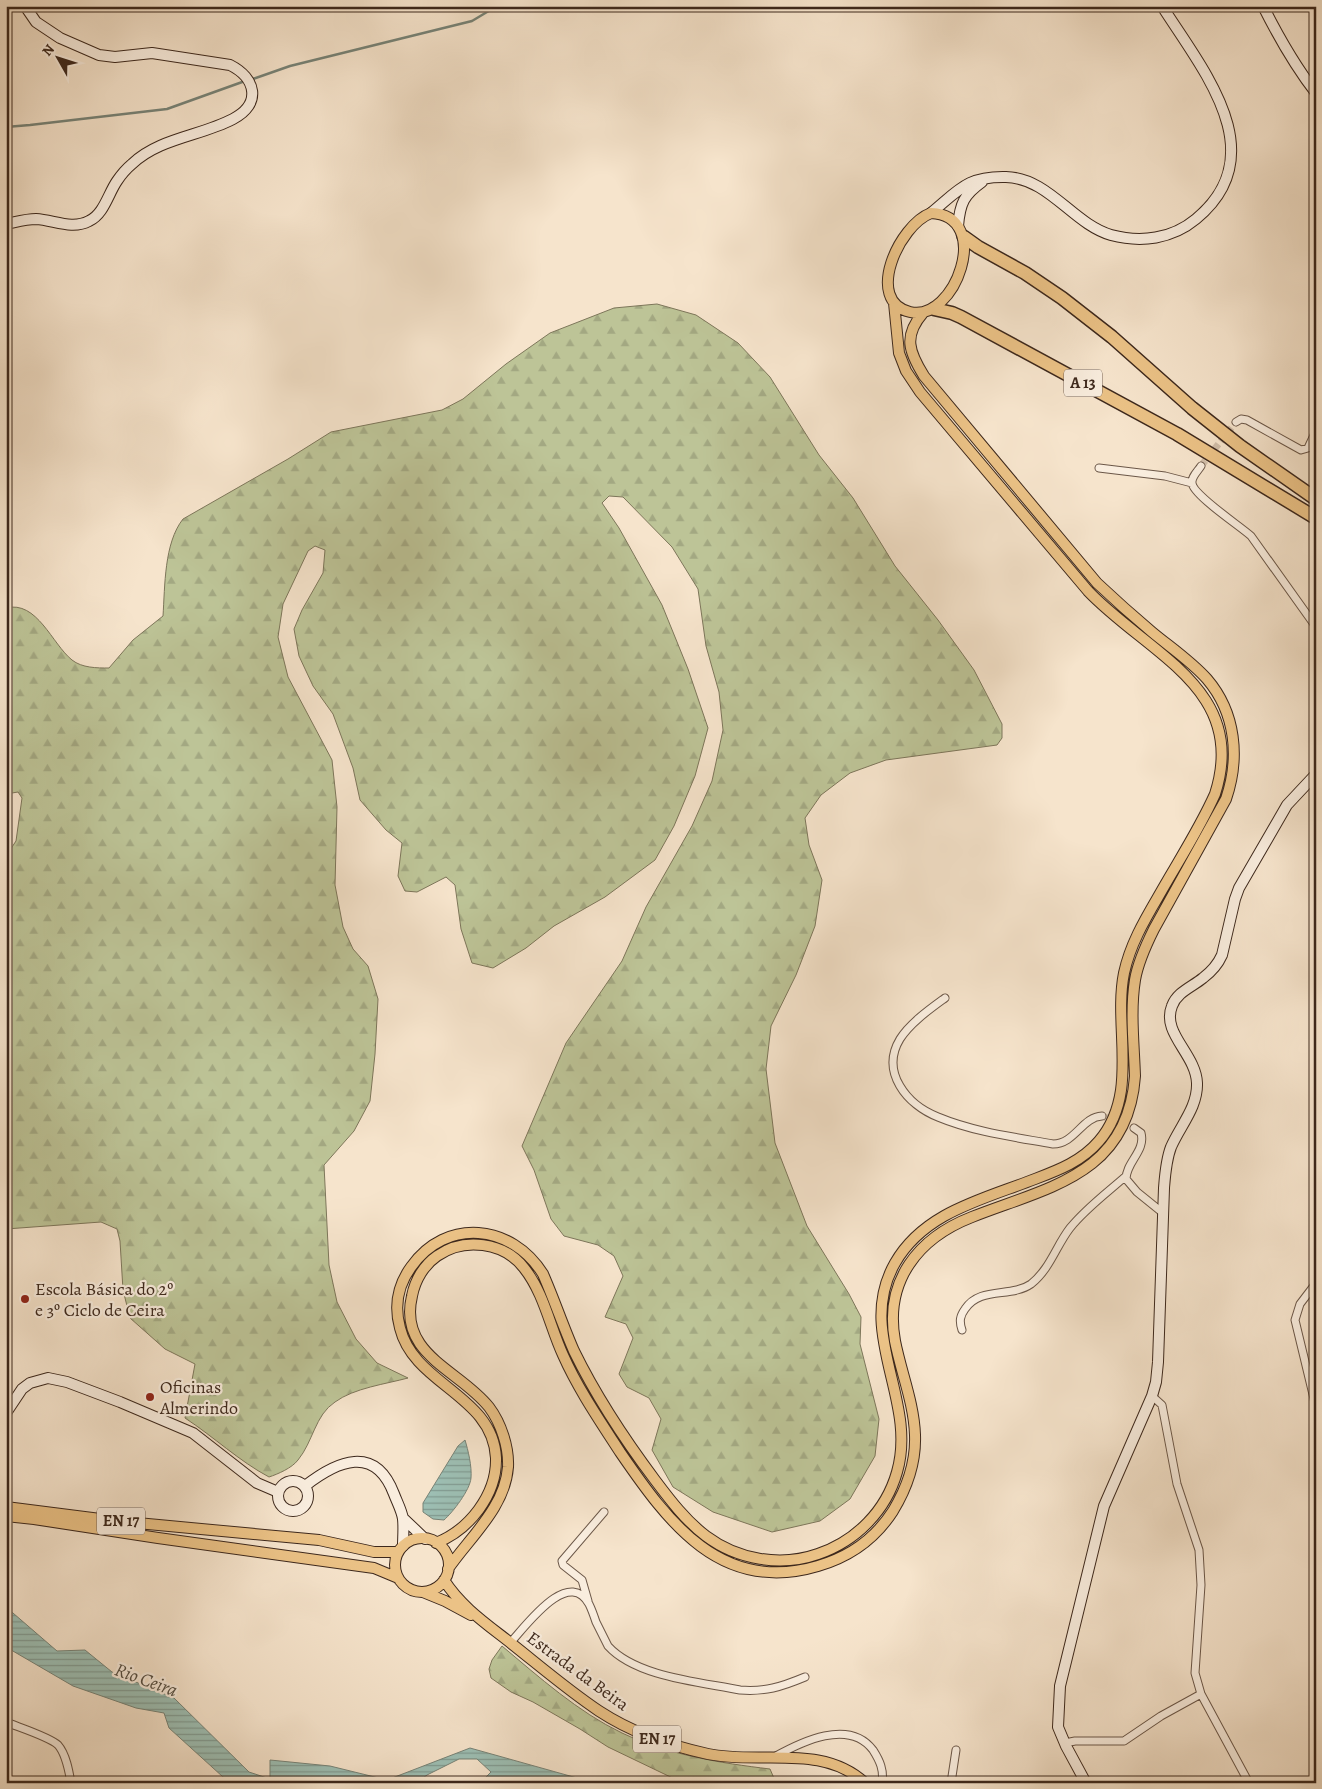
<svg xmlns="http://www.w3.org/2000/svg" width="1322" height="1789" font-family="Alegreya,serif">
	<style>
		.forest { fill: url(#forest-firs); stroke: #7d765a }
		.water { fill: url(#water-rules); stroke: #778377 }
		.lines { fill: none; stroke-linecap: round; stroke-linejoin: round }
		.stream { stroke: #778377; stroke-width: 2.5 }
		.street-tunnel { stroke: #d1bea9; stroke-width: 7; stroke-dasharray: 7 3.5; stroke-linecap: butt }
		.street-casing { stroke: #6b5748; stroke-width: 9 }
		.secondary-casing { stroke: #3d281c; stroke-width: 12 }
		.primary-casing { stroke: #3d281c; stroke-width: 12 }
		.highway-casing { stroke: #3d281c; stroke-width: 15 }
		.street { stroke: #f9edde; stroke-width: 7 }
		.secondary { stroke: #f9edde; stroke-width: 10 }
		.primary { stroke: #ebc286; stroke-width: 10 }
		.highway { stroke: #ebc286; stroke-width: 12 }
		.poi-dot { fill: #8f2418; stroke: #f9edde; stroke-width: 2 }
		.labels { text-anchor: middle; dominant-baseline: central; stroke-width: 4.5; stroke-linejoin: round; paint-order: stroke }
		.shield { fill: #f9edde; stroke: #756356; stroke-width: 1 }
		.shield-label { font-size: 16px; font-weight: bold; fill: #3d281c }
		.poi-label { font-size: 18px; fill: #3d281c; stroke: #f9edde; text-anchor: start }
		.street-label { font-size: 18px; fill: #3d281c; stroke: #f9edde }
		.water-label { font-size: 19px; font-style: italic; fill: #554e42; stroke: #f9edde }
	</style>
	<defs>
		<pattern id="forest-firs" width="22" height="20" patternUnits="userSpaceOnUse" patternTransform="scale(1.25)"><rect width="22" height="20" fill="#bdc497"/><path d="M5 1l3.5 6h-7zM16 11l3.5 6h-7z" fill="#a3a882"/></pattern>
		<pattern id="water-rules" width="6" height="5" patternUnits="userSpaceOnUse" patternTransform="scale(1.25)"><rect width="6" height="5" fill="#9dbfb4"/><path d="M0 2.5h6" fill="none" stroke="#819b92"/></pattern>
	</defs>
	<rect width="100%" height="100%" fill="#f6e4cc"/>
	<filter id="stains"><feTurbulence type="fractalNoise" baseFrequency=".004" numOctaves="4"/><feColorMatrix values="0 0 0 0 .2 0 0 0 0 .09 0 0 0 0 .02 0 0 0 .5 -.17"/></filter>
	<radialGradient id="worn" r=".72"><stop offset=".6" stop-color="#630" stop-opacity="0"/><stop offset="1" stop-color="#630" stop-opacity=".3"/></radialGradient>
	<!-- forest -->
	<path class="forest" d="M 657,304 L 696,315 L 738,343 L 770,377 L 819,455 L 853,498 L 895,566 L 938,620 L 974,670 L 1002,724 L 1002,738 L 997,745 L 886,760 L 850,773 L 821,795 L 805,818 L 809,845 L 822,880 L 815,926 L 796,975 L 771,1026 L 766,1069 L 775,1143 L 807,1226 L 849,1294 L 861,1317 L 860,1344 L 879,1419 L 875,1456 L 850,1499 L 820,1521 L 772,1532 L 713,1512 L 673,1487 L 652,1450 L 661,1419 L 649,1398 L 627,1387 L 619,1374 L 633,1338 L 626,1324 L 605,1317 L 623,1276 L 614,1256 L 598,1245 L 564,1236 L 551,1219 L 534,1170 L 522,1146 L 566,1043 L 622,961 L 646,907 L 692,826 L 712,781 L 723,730 L 719,692 L 706,646 L 698,589 L 672,547 L 623,497 L 609,496 L 602,503 L 619,528 L 662,605 L 688,669 L 708,728 L 695,776 L 674,826 L 655,860 L 605,897 L 554,926 L 526,948 L 493,968 L 472,963 L 461,929 L 455,885 L 446,877 L 417,892 L 405,891 L 398,876 L 402,843 L 386,830 L 360,800 L 353,768 L 333,714 L 313,686 L 299,656 L 294,629 L 302,610 L 323,573 L 325,550 L 315,546 L 308,551 L 283,604 L 278,637 L 288,677 L 332,760 L 337,807 L 335,885 L 343,927 L 353,949 L 368,966 L 378,999 L 375,1054 L 370,1101 L 354,1131 L 324,1165 L 329,1265 L 337,1302 L 356,1339 L 377,1363 L 408,1378 C 386,1384 354,1388 335,1402 C 315,1415 313,1442 298,1460 C 292,1468 278,1474 269,1477 C 239,1461 214,1437 185,1418 L 195,1364 L 165,1349 L 130,1318 L 123,1290 L 120,1241 L 117,1229 L 101,1222 L 6,1229 L 6,856 L 16,841 L 22,798 L 18,792 L 6,794 L 6,608 C 37,600 52,644 72,660 C 82,668 97,668 109,668 L 133,640 L 163,616 C 165,586 164,543 183,519 L 288,459 L 331,432 L 442,410 L 463,399 L 506,364 L 550,333 L 614,308 Z
		M 502,1646 C 539,1677 578,1712 622,1733 C 669,1755 720,1763 770,1769 L 776,1783 L 683,1783 L 608,1747 L 580,1729 L 533,1702 L 511,1692 L 491,1678 L 489,1669 L 492,1660 Z"/>
	<!-- water -->
	<path class="water" d="M 465,1440 C 468,1450 472,1466 471,1478 C 470,1490 453,1512 444,1520 L 433,1519 L 423,1512 L 423,1503 L 458,1446 Z
		M 6,1607 L 57,1651 L 85,1650 L 112,1672 L 174,1698 L 249,1772 L 270,1779 L 270,1760 L 330,1766 L 387,1780 L 470,1748 L 595,1783 L 480,1783 L 491,1772 L 477,1759 L 459,1759 L 427,1775 L 416,1783 L 235,1783 L 223,1777 L 169,1728 L 164,1713 L 136,1708 L 73,1686 L 6,1647 Z"/>
	<g class="lines">
		<!-- stream -->
		<path class="stream" d="M 250,80 L 290,66 L 472,21 L 497,6
			M 6,127 L 30,125 L 167,109 L 245,81"/>
		<!-- street-tunnel -->
		<path class="street-tunnel" d="M 1201,466 L 1236,422
			M 1102,1116 L 1134,1128"/>
		<defs>
			<path id="street" d="M 1236,422 L 1241,419 L 1247,420 L 1301,450 L 1308,448 L 1316,431
				M 1201,466 C 1198,471 1191,477 1192,483 C 1193,495 1240,526 1251,536 L 1316,627
				M 1099,468 L 1165,476 L 1192,483
				M 945,998 C 930,1009 910,1023 900,1039 C 880,1072 907,1105 938,1117 C 974,1132 1014,1137 1053,1144 C 1075,1144 1082,1117 1102,1116
				M 1134,1128 L 1141,1133 C 1146,1151 1126,1162 1126,1179 L 1137,1192 L 1163,1213
				M 1316,1283 L 1300,1304 L 1295,1320 L 1316,1407
				M 962,1330 C 959,1321 960,1316 965,1309 C 980,1286 1011,1298 1031,1284 C 1050,1269 1056,1246 1070,1228 C 1086,1208 1108,1192 1126,1176
				M 1152,1396 L 1162,1405 L 1177,1484 L 1199,1550 L 1201,1585 L 1195,1673 L 1201,1694 L 1249,1783
				M 588,1601 L 582,1580 L 563,1565 L 562,1561 L 604,1512
				M 510,1643 C 526,1626 568,1567 589,1604 C 592,1610 594,1616 596,1622 C 600,1630 604,1638 608,1646 C 636,1677 700,1682 740,1690 C 765,1692 781,1687 805,1677
				M 6,1722 C 18,1727 50,1737 58,1745 C 66,1754 69,1771 71,1783
				M 1065,1743 L 1075,1741 L 1124,1741 L 1161,1716 L 1201,1694
				M 774,1757 C 801,1742 849,1718 873,1750 C 880,1761 884,1770 882,1783
				M 951,1783 L 956,1750"/>
			<path id="secondary" d="M 1263,6 C 1278,36 1295,66 1316,93
				M 931,213 C 959,190 967,176 1006,177 C 1049,178 1073,224 1111,235 C 1141,243 1172,239 1196,219 C 1275,154 1202,69 1162,6
				M 6,224 C 16,222 26,219 36,219 C 54,220 72,230 89,221 C 104,214 108,194 117,181 C 121,175 126,169 132,164 C 159,138 201,136 233,119 C 262,104 256,78 230,65 L 152,53 L 115,57 L 99,55 L 60,38 L 36,22 L 25,6
				M 958,226 C 960,203 964,195 982,182
				M 6,1413 L 22,1389 L 30,1383 L 48,1378 L 67,1382 L 120,1402 L 193,1433 L 257,1483 L 278,1492
				M278 1496a15 15 0 1 1 30 0a15 15 0 1 1-30 0Z
				M 305,1486 C 337,1461 375,1444 394,1494 C 397,1502 402,1511 403,1519 C 404,1528 403,1538 403,1546
				M 403,1518 L 425,1539
				M 1086,1783 L 1066,1746 L 1058,1727 L 1060,1686 L 1104,1506 L 1152,1396 L 1156,1382 L 1158,1362 L 1164,1188 C 1165,1175 1166,1160 1171,1147 C 1180,1126 1198,1107 1197,1083 C 1196,1054 1161,1033 1172,1006 C 1177,992 1192,987 1203,978 C 1211,972 1218,964 1222,955 L 1235,899 L 1239,888 L 1287,805 L 1316,774"/>
			<path id="primary" d="M 931,213 C 994,216 955,323 910,312 C 864,301 899,225 931,213 Z
				M 6,1507 L 116,1521 L 319,1540 L 374,1552 L 398,1552
				M 6,1516 L 34,1519 L 158,1538 L 374,1568 L 398,1578
				M395 1565a27 27 0 1 1 54 0a27 27 0 1 1-54 0Z
				M 436,1543 C 469,1530 497,1495 496,1458 C 493,1395 414,1385 400,1328 C 394,1306 398,1285 411,1267 C 446,1217 512,1224 543,1274 C 554,1299 563,1326 574,1351 C 596,1396 625,1440 655,1480 C 670,1500 686,1521 706,1536 C 738,1560 781,1567 818,1554 C 856,1541 886,1511 897,1472 C 918,1400 855,1333 895,1263 C 924,1212 984,1199 1035,1179 C 1059,1170 1082,1161 1099,1141 C 1140,1093 1113,1028 1124,973 C 1130,945 1144,921 1158,897 C 1177,863 1199,830 1215,794 C 1249,689 1148,654 1088,591 L 920,392 L 906,371 L 899,353 L 894,303
				M 448,1569 C 469,1538 505,1508 508,1467 C 509,1447 501,1423 489,1407 C 460,1370 398,1355 412,1296 C 415,1280 424,1265 437,1256 C 464,1237 504,1242 524,1268 C 544,1293 550,1327 563,1355 C 578,1389 600,1421 620,1452 C 668,1522 721,1595 818,1566 C 849,1557 875,1539 893,1511 C 907,1488 916,1461 915,1435 C 914,1403 901,1372 895,1341 C 884,1281 918,1238 972,1217 C 1048,1187 1128,1175 1135,1076 C 1134,1045 1130,1011 1135,980 C 1138,962 1146,945 1154,929 L 1226,799 C 1240,758 1236,713 1207,679 C 1191,661 1170,647 1152,632 C 1133,616 1115,600 1097,583 L 924,376 C 909,352 903,336 923,313
				M 444,1580 C 461,1607 488,1625 512,1644 C 541,1667 569,1691 599,1711 C 631,1732 671,1746 708,1754 C 760,1765 822,1743 865,1783
				M 423,1592 L 445,1601 L 471,1615"/>
			<path id="highway" d="M 964,237 L 978,247 L 1025,273 L 1062,298 L 1112,337 L 1192,408 L 1240,446 L 1316,499
				M 934,309 L 952,313 L 961,317 L 1177,434 L 1316,518"/>
		</defs>
		<!-- street casing -->
		<use href="#street" class="street-casing"/>
		<!-- secondary casing -->
		<use href="#secondary" class="secondary-casing"/>
		<!-- primary casing -->
		<use href="#primary" class="primary-casing"/>
		<!-- highway casing -->
		<use href="#highway" class="highway-casing"/>
		<!-- street -->
		<use href="#street" class="street"/>
		<!-- secondary -->
		<use href="#secondary" class="secondary"/>
		<!-- primary -->
		<use href="#primary" class="primary"/>
		<!-- highway -->
		<use href="#highway" class="highway"/>
	</g>
	<!-- markers -->
	<g class="poi-dot">
		<circle cx="25" cy="1299" r="5"/>
		<circle cx="150" cy="1397" r="5"/>
	</g>
	<g class="labels">
		<!-- shield labels -->
		<g class="shield">
			<rect x="1064" y="369.5" width="38" height="27" rx="4"/>
			<rect x="97" y="1507.5" width="48" height="27" rx="4"/>
			<rect x="633" y="1725.5" width="48" height="27" rx="4"/>
		</g>
		<g class="shield-label">
			<text x="1083" y="383">A 13</text>
			<text x="121" y="1521">EN 17</text>
			<text x="657" y="1739">EN 17</text>
		</g>
		<!-- poi labels -->
		<g class="poi-label">
			<text x="35" y="1289">Escola Básica do 2º<tspan x="35" dy="21">e 3º Ciclo de Ceira</tspan></text>
			<text x="160" y="1387">Oficinas<tspan x="160" dy="21">Almerindo</tspan></text>
		</g>
		<!-- street labels -->
		<g class="street-label">
			<text transform="translate(578 1671) rotate(36)">Estrada da Beira</text>
		</g>
		<!-- water labels -->
		<g class="water-label">
			<text transform="translate(146 1680) rotate(20)">Rio Ceira</text>
		</g>
	</g>
	<!-- margin -->
	<rect width="1322" height="1789" fill="none" stroke="#f6e4cc" stroke-width="25"/>
	<rect x="8" y="8" width="1307" height="1774" fill="none" stroke="#3d281c" stroke-width="2.5"/>
	<rect x="12" y="12" width="1297" height="1764" fill="none" stroke="#3d281c"/>
	<!-- north arrow -->
	<g transform="translate(58 58) rotate(309)" stroke="#f9edde" stroke-width="4" paint-order="stroke">
	<path d="M0-4L9 19L0 12L-9 19Z" fill="#3d281c"/>
	<text y="-8" font-size="14" font-weight="bold" text-anchor="middle" fill="#3d281c">N</text>
	</g>
	<rect width="100%" height="100%" filter="url(#stains)"/>
	<rect width="100%" height="100%" fill="url(#worn)"/>
</svg>
